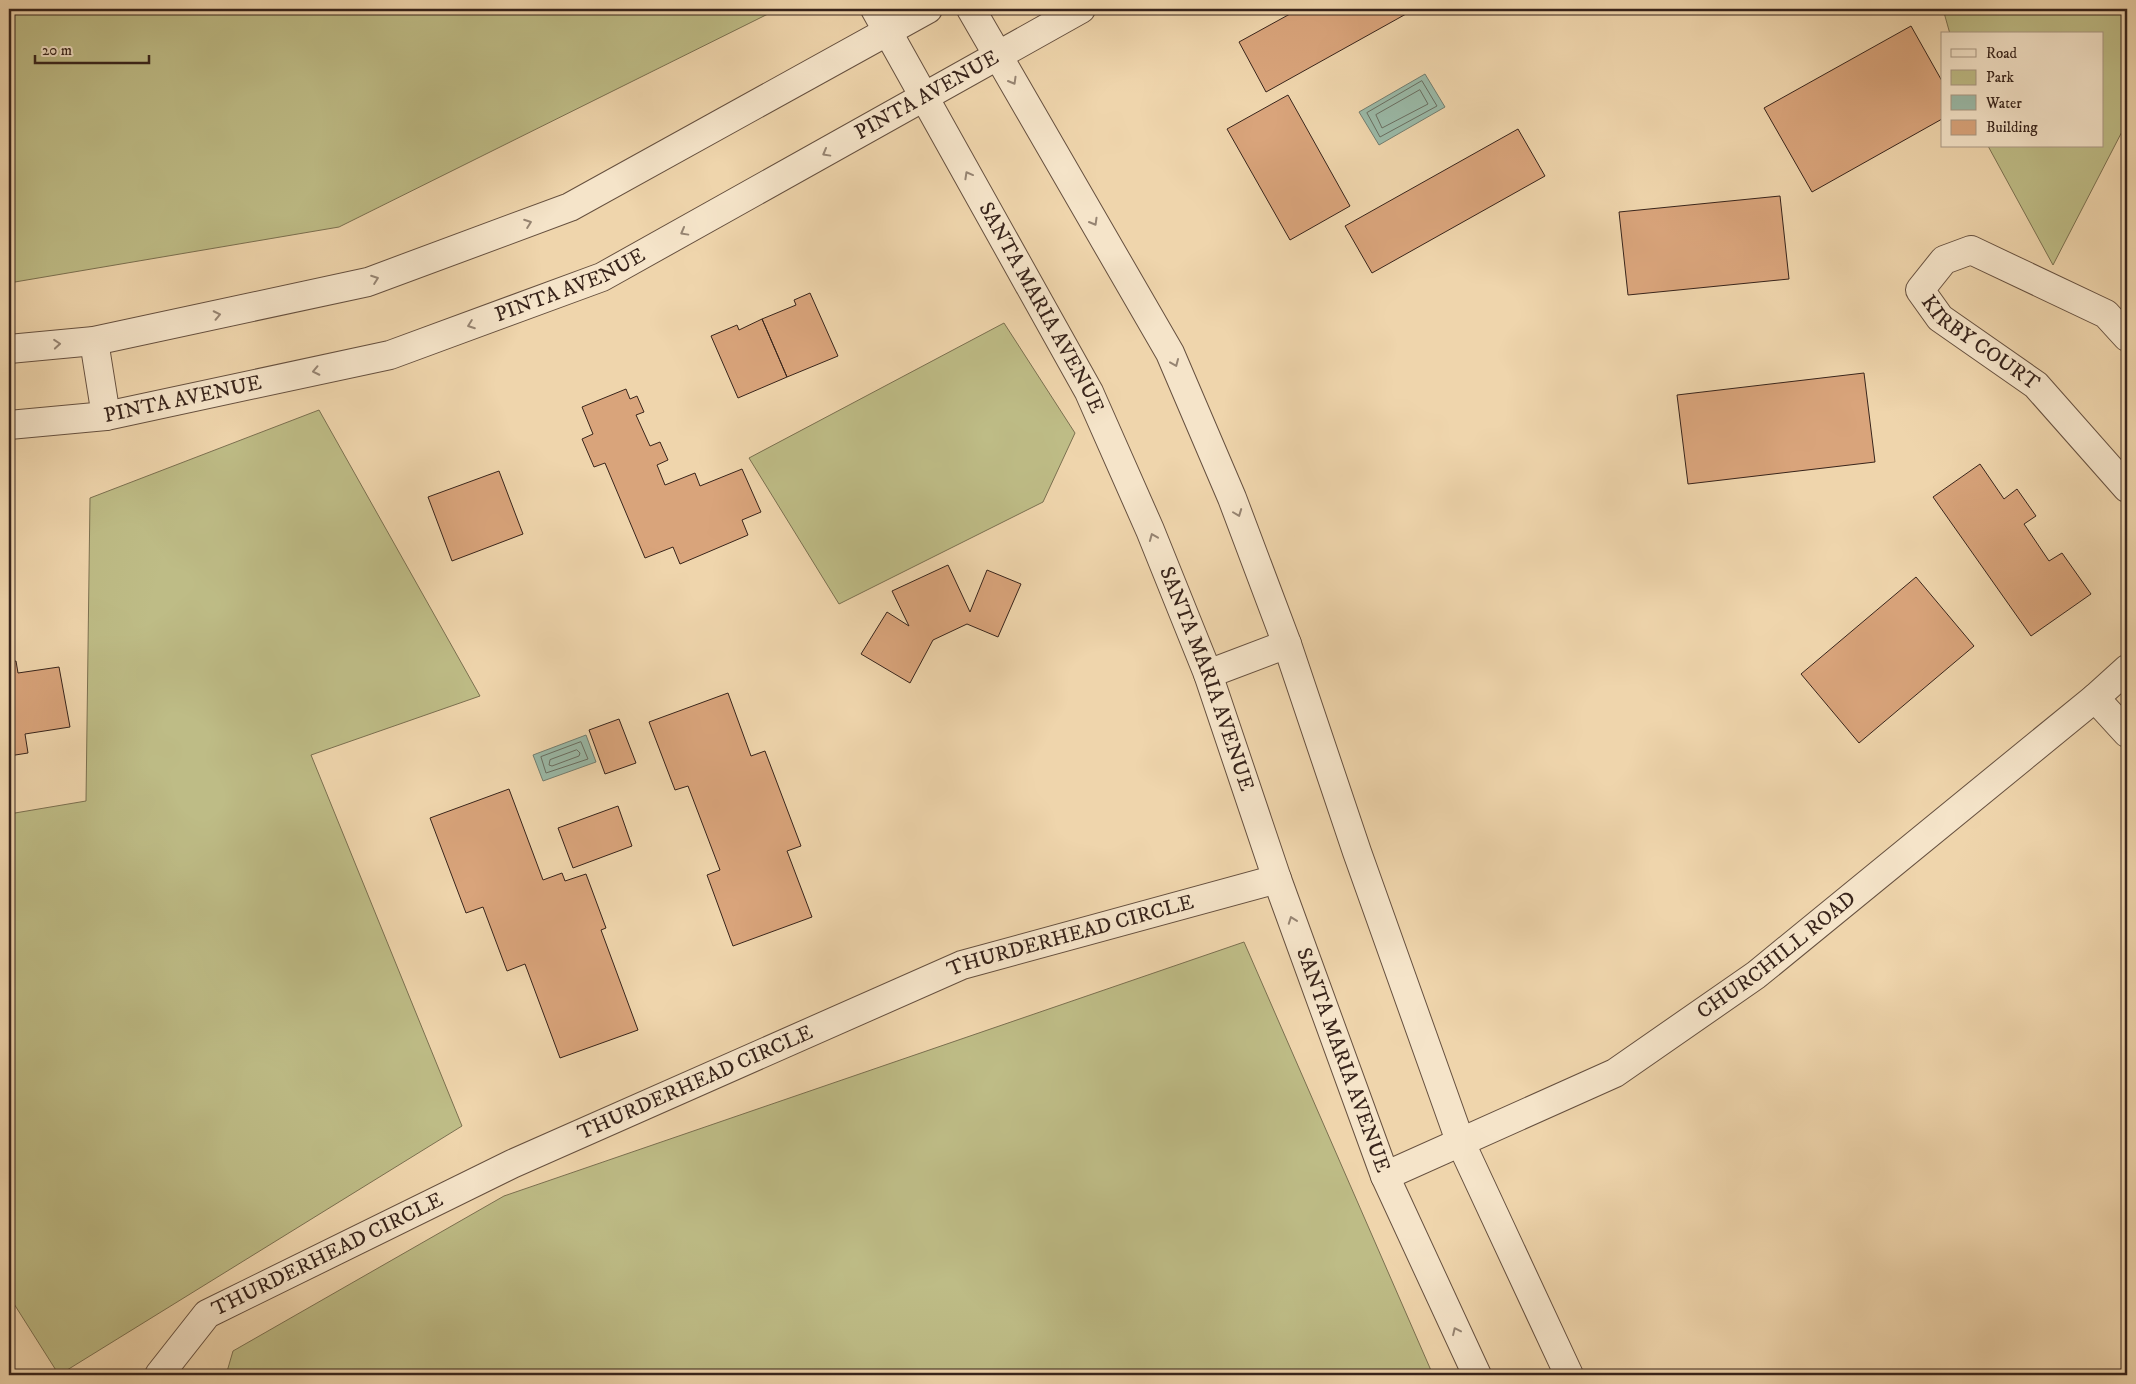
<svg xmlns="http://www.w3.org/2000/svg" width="2136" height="1384" font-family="'IM FELL DW Pica',serif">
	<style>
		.green { fill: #bebc86; stroke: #7b7050 }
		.water { fill: #9ab9a7; stroke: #737d6f }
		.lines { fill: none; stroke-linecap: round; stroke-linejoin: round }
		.shore { stroke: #696e61; stroke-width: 1 }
		.building { fill: #d9a47b; stroke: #38241b }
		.minor-casing { stroke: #66503f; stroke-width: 30 }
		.minor { stroke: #f5e4c9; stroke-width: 28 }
		.oneway { stroke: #968472 }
		.labels { text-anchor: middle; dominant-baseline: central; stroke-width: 4; stroke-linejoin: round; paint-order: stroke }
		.street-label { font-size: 21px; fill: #38241b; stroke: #f5e4c9 }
	</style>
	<rect width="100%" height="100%" fill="#efd5ac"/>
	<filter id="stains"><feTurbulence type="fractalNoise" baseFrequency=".004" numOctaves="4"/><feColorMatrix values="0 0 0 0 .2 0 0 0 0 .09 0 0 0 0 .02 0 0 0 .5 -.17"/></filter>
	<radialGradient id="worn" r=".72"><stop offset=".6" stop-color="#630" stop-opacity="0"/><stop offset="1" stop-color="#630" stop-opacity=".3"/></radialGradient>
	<!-- green -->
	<path class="green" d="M 9,9 L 778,9 L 339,227 L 9,283 Z
		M 1943,9 L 2127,9 L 2127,122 L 2053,265 L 1988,146 L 2102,146 L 2102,34 L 1950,34 Z
		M 1004,323 L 1075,433 L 1043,502 L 839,604 L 749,458 Z
		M 319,410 L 480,696 L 311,755 L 462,1126 L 59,1375 L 9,1296 L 9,814 L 86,801 L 90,498 Z
		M 1244,942 L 1433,1375 L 226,1375 L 233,1351 L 504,1196 Z"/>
	<!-- water -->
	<path class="water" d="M 1425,74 L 1445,107 L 1379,145 L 1359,112 Z
		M 586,735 L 596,762 L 543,781 L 533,755 Z"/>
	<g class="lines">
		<!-- shore -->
		<path class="shore" d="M 1422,81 L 1437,106 L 1380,137 L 1367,113 Z
			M 1420,90 L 1428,104 L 1382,128 L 1376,115 Z
			M 581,742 L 588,759 L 546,773 L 541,757 Z
			M 577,750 L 580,753 L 579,756 L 552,766 L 549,765 L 550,760 Z"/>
	</g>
	<!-- building -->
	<path class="building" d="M 1299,9 L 1415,9 L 1266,92 L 1239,42 Z
		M 1911,26 L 1942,81 L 1942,119 L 1812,192 L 1764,108 Z
		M 1288,95 L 1350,206 L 1290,240 L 1227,129 Z
		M 1518,129 L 1545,176 L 1372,273 L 1345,226 Z
		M 1780,196 L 1789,279 L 1628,295 L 1619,212 Z
		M 810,293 L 838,356 L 787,377 L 762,319 L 796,305 L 794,300 Z
		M 762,319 L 787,377 L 738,398 L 711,336 L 737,325 L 739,330 Z
		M 1864,373 L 1875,462 L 1688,484 L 1677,395 Z
		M 626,389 L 630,399 L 637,396 L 644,412 L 636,415 L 650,446 L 660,442 L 668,460 L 657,465 L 665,485 L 695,473 L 700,486 L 742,469 L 761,512 L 742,520 L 748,535 L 680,564 L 673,547 L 645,558 L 605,463 L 594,467 L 582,439 L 593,434 L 582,407 Z
		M 1980,464 L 2004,499 L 2017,489 L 2036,516 L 2024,524 L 2049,561 L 2062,553 L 2091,594 L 2031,636 L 1933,497 Z
		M 499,471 L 523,534 L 452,561 L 428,497 Z
		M 948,565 L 970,612 L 987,570 L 1021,584 L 998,637 L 967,624 L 933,640 L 910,683 L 861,654 L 887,612 L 909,626 L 892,591 Z
		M 1916,577 L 1974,646 L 1859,743 L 1801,674 Z
		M 16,661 L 18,673 L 59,667 L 70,727 L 25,734 L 28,753 L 9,756 L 9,662 Z
		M 728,693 L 751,756 L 765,751 L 801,846 L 787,851 L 812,917 L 733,946 L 707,875 L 720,870 L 688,786 L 675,790 L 649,722 Z
		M 619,719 L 636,763 L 605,774 L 589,730 Z
		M 509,789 L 543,880 L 562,873 L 565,881 L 586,874 L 606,928 L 601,930 L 638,1030 L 560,1058 L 525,964 L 507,971 L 483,907 L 466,913 L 430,818 Z
		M 618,806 L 632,846 L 573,868 L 558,828 Z"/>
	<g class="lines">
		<defs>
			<g id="minor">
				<path id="s1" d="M 875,9 L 1089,392 L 1150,530 L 1208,674 L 1277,879 L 1385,1176 L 1477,1375"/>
				<path d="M 971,9 L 1170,353 L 1232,498 L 1287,644 L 1357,852 L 1460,1141 L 1569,1375"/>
				<path id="s2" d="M 2127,337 L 2106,314 L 1971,250 L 1944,260 L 1920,290 L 1940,318 L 2036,385 L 2127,488"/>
				<path d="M 94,341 L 106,416"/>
				<path d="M 9,349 L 94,341 L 368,282 L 570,207 L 928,9"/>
				<path id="s3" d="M 9,425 L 106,416 L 390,355 L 602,277 L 1081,9"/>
				<path d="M 1208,674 L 1287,644"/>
				<path d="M 2095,698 L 2127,733"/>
				<path id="s4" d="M 1385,1176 L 1615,1073 L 1756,975 L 2095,698 L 2127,669"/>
				<path id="s5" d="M 159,1375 L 207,1314 L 512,1164 L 962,965 L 1277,879"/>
			</g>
		</defs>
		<!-- minor casing -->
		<use href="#minor" class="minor-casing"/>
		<!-- minor -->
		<use href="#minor" class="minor"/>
	</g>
	<!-- one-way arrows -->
	<defs><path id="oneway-chevron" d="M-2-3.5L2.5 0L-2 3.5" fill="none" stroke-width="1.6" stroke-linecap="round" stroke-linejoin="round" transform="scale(1.25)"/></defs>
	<g class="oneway">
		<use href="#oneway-chevron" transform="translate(1013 81) rotate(60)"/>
		<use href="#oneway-chevron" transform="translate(826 153) rotate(151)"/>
		<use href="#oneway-chevron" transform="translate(968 175) rotate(-119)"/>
		<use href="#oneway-chevron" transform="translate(1094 222) rotate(60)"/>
		<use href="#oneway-chevron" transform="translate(528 223) rotate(-20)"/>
		<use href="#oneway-chevron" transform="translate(684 232) rotate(151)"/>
		<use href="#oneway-chevron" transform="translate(375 279) rotate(-20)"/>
		<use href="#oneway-chevron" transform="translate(217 315) rotate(-12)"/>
		<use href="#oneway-chevron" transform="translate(471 325) rotate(160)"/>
		<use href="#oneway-chevron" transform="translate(57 344) rotate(-5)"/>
		<use href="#oneway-chevron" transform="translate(1175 363) rotate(67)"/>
		<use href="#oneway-chevron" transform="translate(316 371) rotate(168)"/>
		<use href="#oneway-chevron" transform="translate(1238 513) rotate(69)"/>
		<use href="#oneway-chevron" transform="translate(1153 537) rotate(-112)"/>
		<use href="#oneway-chevron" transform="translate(1292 920) rotate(-110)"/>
		<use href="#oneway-chevron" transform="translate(1456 1331) rotate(-115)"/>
	</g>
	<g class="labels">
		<!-- street labels -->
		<g class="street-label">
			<text stroke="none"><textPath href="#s3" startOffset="986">PINTA AVENUE</textPath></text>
			<text stroke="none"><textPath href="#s3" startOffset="581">PINTA AVENUE</textPath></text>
			<text stroke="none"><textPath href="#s1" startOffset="342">SANTA MARIA AVENUE</textPath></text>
			<text stroke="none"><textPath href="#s2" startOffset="329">KIRBY COURT</textPath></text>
			<text stroke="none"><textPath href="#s3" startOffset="176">PINTA AVENUE</textPath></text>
			<text stroke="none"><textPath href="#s1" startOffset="749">SANTA MARIA AVENUE</textPath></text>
			<text stroke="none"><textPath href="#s5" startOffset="1022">THURDERHEAD CIRCLE</textPath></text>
			<text stroke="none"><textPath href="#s4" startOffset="452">CHURCHILL ROAD</textPath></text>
			<text stroke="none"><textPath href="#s1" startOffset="1154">SANTA MARIA AVENUE</textPath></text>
			<text stroke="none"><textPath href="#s5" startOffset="618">THURDERHEAD CIRCLE</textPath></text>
			<text stroke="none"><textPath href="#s5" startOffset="212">THURDERHEAD CIRCLE</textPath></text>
		</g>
	</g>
	<!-- margin -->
	<rect width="2136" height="1384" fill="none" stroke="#efd5ac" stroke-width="30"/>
	<rect x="10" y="10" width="2116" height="1364" fill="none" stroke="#38241b" stroke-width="2.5"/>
	<rect x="15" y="15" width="2106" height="1354" fill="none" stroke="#38241b"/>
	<!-- legend -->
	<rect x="1941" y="32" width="162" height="115" fill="#f5e4c9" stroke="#a99783"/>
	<rect x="1951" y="49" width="25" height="8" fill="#f5e4c9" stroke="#a99783"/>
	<text x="1986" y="58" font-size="15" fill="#38241b">Road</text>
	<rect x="1951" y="70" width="25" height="15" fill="#bebc86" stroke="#a99783"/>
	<text x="1986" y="82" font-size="15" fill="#38241b">Park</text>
	<rect x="1951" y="95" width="25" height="15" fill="#9ab9a7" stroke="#a99783"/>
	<text x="1986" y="108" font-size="15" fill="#38241b">Water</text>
	<rect x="1951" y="120" width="25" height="15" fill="#d9a47b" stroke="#a99783"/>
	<text x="1986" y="132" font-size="15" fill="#38241b">Building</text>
	<!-- scale -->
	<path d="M35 55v8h114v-8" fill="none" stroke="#38241b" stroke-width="2.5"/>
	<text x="42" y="55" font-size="15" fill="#38241b" stroke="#f5e4c9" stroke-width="4" paint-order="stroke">20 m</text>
	<rect width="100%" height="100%" filter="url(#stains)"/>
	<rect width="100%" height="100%" fill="url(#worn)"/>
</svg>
